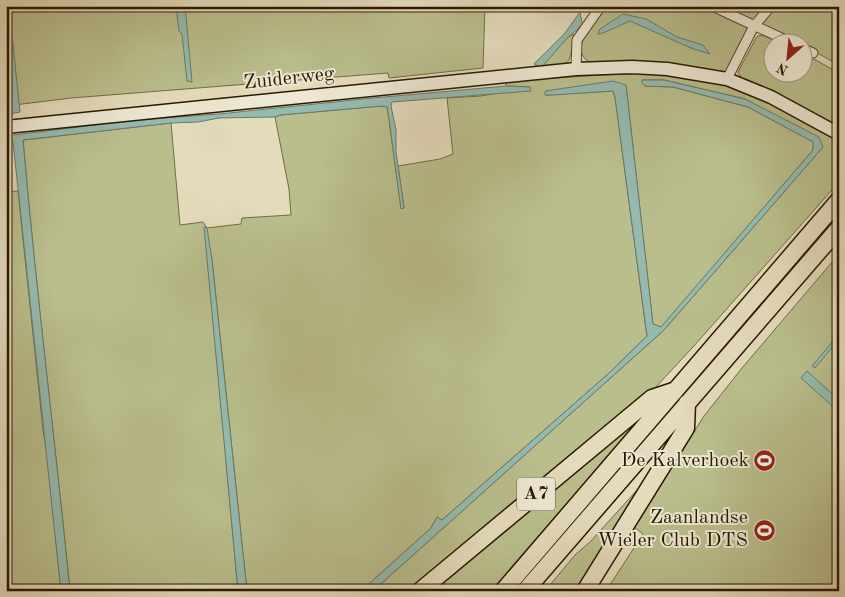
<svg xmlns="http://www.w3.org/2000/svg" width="845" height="597" font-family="'Old Standard TT',serif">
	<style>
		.green { fill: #babe8d; stroke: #726b46 }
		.water { fill: #95bbb1; stroke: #6a7a6a }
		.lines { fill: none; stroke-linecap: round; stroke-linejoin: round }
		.shore { stroke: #606a58; stroke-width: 1 }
		.street-casing { stroke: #58492f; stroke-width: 11 }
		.secondary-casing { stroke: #2a1800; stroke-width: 15 }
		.highway-casing { stroke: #2a1800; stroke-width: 19 }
		.street { stroke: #ede8d3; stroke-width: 9 }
		.secondary { stroke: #ede8d3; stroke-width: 12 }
		.highway { stroke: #e4dbbc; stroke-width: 16 }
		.labels { text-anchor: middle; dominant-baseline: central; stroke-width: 4; stroke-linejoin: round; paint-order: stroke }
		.shield { fill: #ede8d3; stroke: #64563f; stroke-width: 1 }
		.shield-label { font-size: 19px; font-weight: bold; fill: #2a1800 }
		.street-label { font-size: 20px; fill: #2a1800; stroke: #ede8d3 }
		.poi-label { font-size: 20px; fill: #2a1800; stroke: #ede8d3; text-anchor: end }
	</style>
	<rect width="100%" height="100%" fill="#e4dbbc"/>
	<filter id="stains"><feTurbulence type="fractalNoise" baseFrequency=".004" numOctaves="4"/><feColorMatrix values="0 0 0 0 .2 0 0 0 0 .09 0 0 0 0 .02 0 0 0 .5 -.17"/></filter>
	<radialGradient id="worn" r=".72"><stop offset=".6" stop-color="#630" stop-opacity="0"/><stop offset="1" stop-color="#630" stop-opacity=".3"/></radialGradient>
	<!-- green -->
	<path class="green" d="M 6,6 L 485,6 L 483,68 L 389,78 L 388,73 L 71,98 L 6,106 Z
		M 607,6 L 701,6 L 746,27 L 749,31 L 729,70 L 725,72 L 688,66 L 651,62 L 589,62 C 567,48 597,20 607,6 Z
		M 722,6 L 839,6 L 839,65 L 803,45 L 802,42 L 798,42 Z
		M 574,34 C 572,42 573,61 564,65 C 559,67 552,67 547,68 L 543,64 L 568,37 Z
		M 764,35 L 780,42 L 772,42 L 772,72 L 802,72 L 803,53 L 839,73 L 839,127 L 787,99 L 741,78 L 738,72 L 756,38 L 758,36 Z
		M 648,73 C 677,75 707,78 735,88 C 771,100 805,120 839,138 L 839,182 L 693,347 L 655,388 L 522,500 L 411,591 L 373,591 L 664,330 L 823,147 L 745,99 L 664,80 L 642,80 L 645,86 L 673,87 L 748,107 L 814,142 L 813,150 L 662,327 L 653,325 L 626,85 L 546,95 L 613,91 L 615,97 L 647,336 L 608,374 L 442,520 L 437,517 L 431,528 L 361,591 L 247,591 L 212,260 L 205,228 L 238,591 L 70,591 C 55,440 36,291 23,140 L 171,123 L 180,225 L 203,222 L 207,228 L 241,224 L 242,218 L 291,215 L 289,189 L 275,117 L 280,115 L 381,106 L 387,107 L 389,119 L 401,208 L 404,208 L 398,166 L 440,159 L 453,154 L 447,98 L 481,96 L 530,87 L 506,86 L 506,81 L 602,75 Z
		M 18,191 L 43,430 L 47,451 L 61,591 L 6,591 L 6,192 Z
		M 839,254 L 839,591 L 606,591 L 643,534 L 634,527 L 704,416 L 742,368 Z
		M 653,403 L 562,511 L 491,591 L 427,591 Z
		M 656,469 L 580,591 L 545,591 L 575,555 L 590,542 Z"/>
	<!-- water -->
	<path class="water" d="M 6,6 L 9,6 L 20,112 L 10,114 L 6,65 Z
		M 176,6 L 185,6 L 192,82 L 187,81 L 182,34 L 179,31 Z
		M 580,12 L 582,23 L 584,24 L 568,37 L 541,68 L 534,64 L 565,33 Z
		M 623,14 L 646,19 L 677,37 L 703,45 L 710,54 L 691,48 L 630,21 C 619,25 609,32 598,34 L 600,29 Z
		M 642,80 L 664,80 L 745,99 L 819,137 L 823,147 L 664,330 L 373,591 L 361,591 L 431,528 L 437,517 L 442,520 L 608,374 L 647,336 L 615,97 L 613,91 L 553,95 L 545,95 L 545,91 L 613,81 L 626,85 L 653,324 L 661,327 L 813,150 L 813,142 L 748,107 L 673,87 L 645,86 L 642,83 Z
		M 506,86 L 530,87 L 531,91 L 392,102 L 391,106 L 396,130 L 396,152 L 404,208 L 401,209 L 389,119 L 387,107 L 382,106 L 280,115 L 275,117 L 219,118 L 198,122 L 171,123 L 23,140 C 36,291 55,440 70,591 L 61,591 L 13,142 L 6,140 L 6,136 L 135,120 L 219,114 L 373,98 Z
		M 204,227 L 207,228 L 212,260 L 247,591 L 238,591 Z
		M 839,334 L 839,339 L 815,368 L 812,366 Z
		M 807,371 L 839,400 L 839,412 L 801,378 Z"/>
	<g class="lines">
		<!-- shore -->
		<path class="shore" d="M 6,29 L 12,81 L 10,84 L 6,84"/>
		<defs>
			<path id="street" d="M 712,6 L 790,42
				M 802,48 L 813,53
				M 576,69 L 577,40 L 601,6
				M 727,79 L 754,26 L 771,6"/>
			<path id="secondary" d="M 6,127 L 576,69 L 632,67 L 667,69 L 727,79 L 771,97 L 839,134"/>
			<path id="highway" d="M 420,591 L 652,398 L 673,391
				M 503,591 L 839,200
				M 525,591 L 839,228
				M 585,591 L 686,428 L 687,403"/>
		</defs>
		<!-- street casing -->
		<use href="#street" class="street-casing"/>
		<!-- secondary casing -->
		<use href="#secondary" class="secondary-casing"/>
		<!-- highway casing -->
		<use href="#highway" class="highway-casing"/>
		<!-- street -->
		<use href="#street" class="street"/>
		<!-- secondary -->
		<use href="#secondary" class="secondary"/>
		<!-- highway -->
		<use href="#highway" class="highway"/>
	</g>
	<!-- icons -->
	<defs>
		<symbol id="stadium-disc" viewBox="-11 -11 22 22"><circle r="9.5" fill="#8f2418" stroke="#ede8d3"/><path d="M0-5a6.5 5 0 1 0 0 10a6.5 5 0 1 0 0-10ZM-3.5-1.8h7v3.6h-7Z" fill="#fff"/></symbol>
	</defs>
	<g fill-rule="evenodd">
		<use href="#stadium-disc" x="752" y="448" width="25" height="25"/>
		<use href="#stadium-disc" x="752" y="518" width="25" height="25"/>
	</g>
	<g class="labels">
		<!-- shield labels -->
		<rect class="shield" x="517" y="477.5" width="38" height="33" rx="4"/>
		<g class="shield-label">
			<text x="536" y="494">A7</text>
		</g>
		<!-- street labels -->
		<g class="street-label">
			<text transform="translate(289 79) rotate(-6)">Zuiderweg</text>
		</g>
		<!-- poi labels -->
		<g class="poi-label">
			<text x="749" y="461">De Kalverhoek</text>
			<text x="748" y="518">Zaanlandse<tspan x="748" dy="23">Wieler Club DTS</tspan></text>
		</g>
	</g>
	<!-- margin -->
	<rect width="845" height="597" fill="none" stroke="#e4dbbc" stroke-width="25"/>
	<rect x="8" y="8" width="830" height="582" fill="none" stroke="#2a1800" stroke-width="2.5"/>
	<rect x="12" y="12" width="820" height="572" fill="none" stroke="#2a1800"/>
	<!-- north arrow -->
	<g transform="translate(788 58) rotate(207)"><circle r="24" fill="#ede8d3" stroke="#9f957f"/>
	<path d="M0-4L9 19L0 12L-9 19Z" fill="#8f2418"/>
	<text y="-8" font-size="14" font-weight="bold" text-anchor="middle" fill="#2a1800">N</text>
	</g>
	<rect width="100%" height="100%" filter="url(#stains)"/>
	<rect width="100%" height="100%" fill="url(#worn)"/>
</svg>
